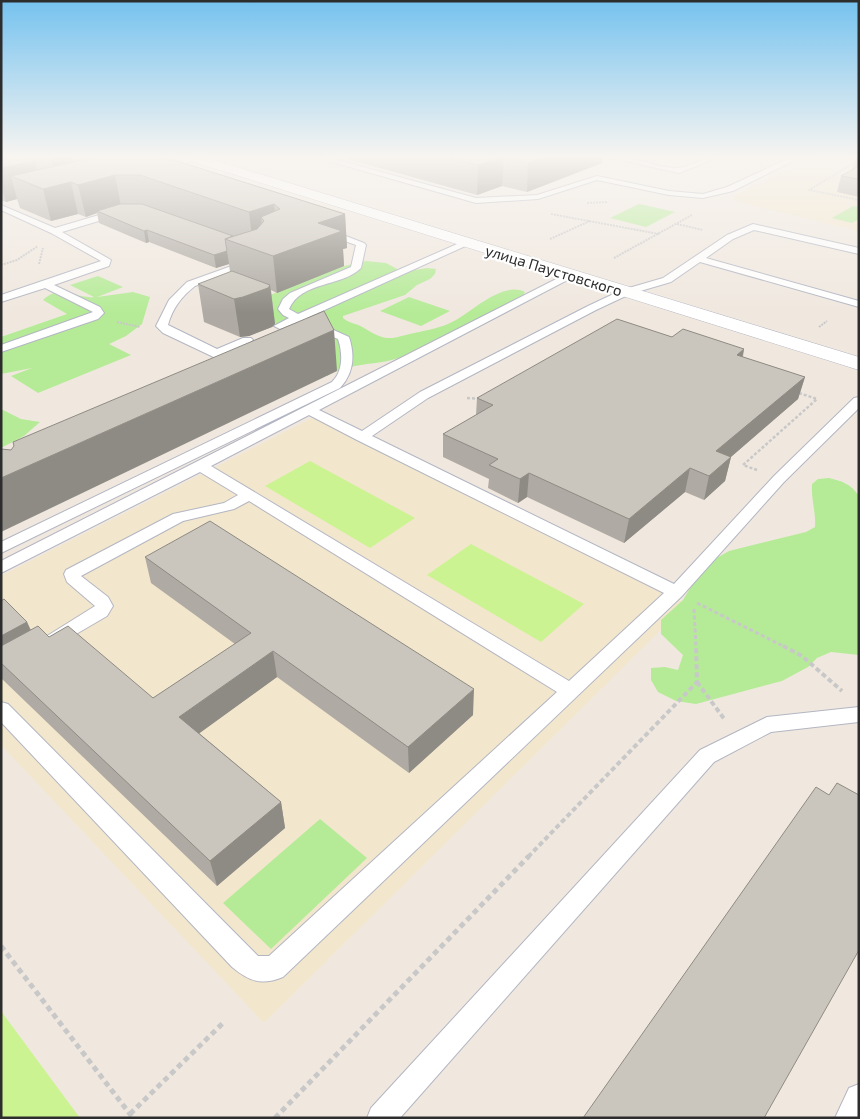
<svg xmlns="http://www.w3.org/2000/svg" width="860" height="1119" font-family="'Exo 2',sans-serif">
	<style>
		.education { fill: #f2e6cd }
		.green { fill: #b5eb97 }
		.pitch { fill: #ccf392 }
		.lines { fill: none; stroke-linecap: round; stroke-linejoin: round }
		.lane-casing { stroke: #b3b6c2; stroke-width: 2 }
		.secondary-casing { stroke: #b3b6c2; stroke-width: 1 }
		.path-far4 { stroke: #c8c8c8; stroke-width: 2; stroke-dasharray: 2 1; stroke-linecap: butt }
		.path-far3 { stroke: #c8c8c8; stroke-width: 2.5; stroke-dasharray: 3 2; stroke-linecap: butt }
		.path-far2 { stroke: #c8c8c8; stroke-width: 3; stroke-dasharray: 4 2.5; stroke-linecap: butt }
		.path-far1 { stroke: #c8c8c8; stroke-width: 4; stroke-dasharray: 5 3; stroke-linecap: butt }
		.path { stroke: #c8c8c8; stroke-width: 5; stroke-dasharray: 5.5 4; stroke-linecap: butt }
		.lane { fill: #fff; fill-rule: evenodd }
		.secondary { fill: #fff; fill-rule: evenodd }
		.wall { fill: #afaaa3 }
		.shaded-wall { fill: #8e8b84 }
		.building { fill: #cbc6bd; stroke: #8e8b84 }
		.labels { text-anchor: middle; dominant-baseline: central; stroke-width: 4.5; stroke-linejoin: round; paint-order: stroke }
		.far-street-label { font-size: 15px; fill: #2d2d2d; stroke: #fff }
	</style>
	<rect width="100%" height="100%" fill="#f0e8df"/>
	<!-- education -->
	<path class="education" d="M 815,157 L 859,157 L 859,231 L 742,203 L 734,199 L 733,196 Z
		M 314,417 L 687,604 L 264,1023 L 1,745 L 1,576 Z"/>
	<!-- green -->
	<path class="green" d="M 639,204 L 644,205 L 675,212 L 646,227 L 610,218 Z
		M 853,206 L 859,207 L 859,219 L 852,223 L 832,218 Z
		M 366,261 L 386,263 L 399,270 L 409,271 L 427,268 L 436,269 L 435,274 L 430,279 L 417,285 L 405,295 L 343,316 L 343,318 C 350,324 357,323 364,328 C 387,342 389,339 414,333 C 428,330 441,328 454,321 C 473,311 502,281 525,292 L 522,297 L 399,358 C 374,366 351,362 327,376 L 299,363 L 332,347 L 237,308 L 344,266 Z
		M 98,276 L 123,287 L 97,297 L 133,292 L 150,297 L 142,324 L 126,336 L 109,344 L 131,355 L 38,393 L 11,376 L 32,368 L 1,374 L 1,337 L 67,314 L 43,300 C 61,283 75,299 94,297 L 70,285 Z
		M 409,297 L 450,311 L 421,326 L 380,311 Z
		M 1,409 L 21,419 L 40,422 L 24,436 L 1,448 Z
		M 829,478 C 842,481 851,484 859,496 L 859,655 L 831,652 L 817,658 L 808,667 L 782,681 L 696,704 L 676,701 L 658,692 L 651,680 L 651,668 L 665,667 L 678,670 L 683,655 L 661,634 L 661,620 L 683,600 L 701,570 L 713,560 L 729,551 L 806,532 L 815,527 C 816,512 811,500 812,484 L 818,479 Z
		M 320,819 L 367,858 L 271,949 L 223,903 Z"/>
	<!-- pitch -->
	<path class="pitch" d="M 310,461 L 415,518 L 370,548 L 265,486 Z
		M 471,544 L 584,604 L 541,642 L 427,575 Z
		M 1,1011 L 80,1118 L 1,1118 Z"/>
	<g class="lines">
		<defs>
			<path id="lane" d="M 196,157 L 207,157 L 160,170 L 156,168 Z
				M 315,157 L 326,157 L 476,198 L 537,195 L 597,176 L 669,191 L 703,194 L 727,187 L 792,157 L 801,157 L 733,191 L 703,198 L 669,195 L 597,180 L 538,199 L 476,203 Z
				M 608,157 C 632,155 654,168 677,168 C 691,168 703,156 718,157 L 679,173 Z
				M 1,205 L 55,228 L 116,210 L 122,210 L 122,214 L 62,232 L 111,260 L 109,266 L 54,285 L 100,307 L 104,313 L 98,319 L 1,352 L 1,345 L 93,312 L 45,288 L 1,302 L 1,295 L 101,261 L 51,233 L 1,210 Z
				M 753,224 L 859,248 L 859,254 L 754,230 L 733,239 L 706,258 L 859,301 L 859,307 L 700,262 L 671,282 L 630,294 L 596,310 L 428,398 L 372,436 L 674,584 L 774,476 L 854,398 L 859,397 L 859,408 L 784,482 L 682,596 L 283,977 C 261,986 249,981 232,967 L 1,722 L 1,702 L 8,704 L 258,956 L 269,956 L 557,692 L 249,501 L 234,509 L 183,521 L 81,576 L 108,597 L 113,606 L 107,616 L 59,644 L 53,646 L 47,644 L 44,640 L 47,636 L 95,606 L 67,582 L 64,574 L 66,570 L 173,514 L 224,503 L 238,495 L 200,472 L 1,573 L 1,561 L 568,273 L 576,273 L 577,275 L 319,410 L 362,431 L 420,392 L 588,306 L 622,290 L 663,278 L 727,235 ZM 309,415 L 357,440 L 664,593 L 569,681 L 211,466 Z
				M 325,228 L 364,243 L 366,245 L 361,268 C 342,287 301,281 289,309 L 298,314 L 464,241 L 467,240 L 472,243 L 307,318 L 349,337 C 355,355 354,373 340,388 L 1,553 L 1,542 L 332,382 C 343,371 343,354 338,339 L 298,322 L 280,329 L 274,326 L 289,318 L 283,315 L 278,309 L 283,299 L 290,293 L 351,267 L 356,245 L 322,233 L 321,231 Z
				M 251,259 L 254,260 L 254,264 L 195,286 C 182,296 172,309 168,325 L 217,349 L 243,338 L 251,338 L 253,340 L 251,342 L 226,354 L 234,359 L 233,364 L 227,370 L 219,370 L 217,367 L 222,361 L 163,333 L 156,326 L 169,300 L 187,282 Z
				M 859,707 L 859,722 L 771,732 L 714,762 L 400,1118 L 367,1118 L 371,1108 L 700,750 L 767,717 Z
				M 859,1084 L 859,1118 L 835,1118 L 849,1088 Z"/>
			<path id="secondary" d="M 186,157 L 204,157 L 859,357 L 859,370 L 188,160 Z"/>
		</defs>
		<!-- lane casing -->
		<use href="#lane" class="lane-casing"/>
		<!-- secondary casing -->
		<use href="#secondary" class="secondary-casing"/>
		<!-- path-far4 -->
		<path class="path-far4" d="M 859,160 L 809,190 L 859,200
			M 587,203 L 608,202
			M 551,214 L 659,234
			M 677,224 L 703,230
			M 550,239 L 590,221
			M 614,258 L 692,215
			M 39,264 L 43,248
			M 1,265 L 17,260 L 38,246
			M 117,322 L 140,327
			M 819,327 L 827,321"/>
		<!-- path-far3 -->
		<path class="path-far3" d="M 467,398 L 481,399
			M 757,470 L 743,465 L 817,399 L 796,392"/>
		<!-- path-far2 -->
		<path class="path-far2" d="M 697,603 L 785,647
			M 694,609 L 696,647"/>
		<!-- path-far1 -->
		<path class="path-far1" d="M 783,646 L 802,656 L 842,691
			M 697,682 L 725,720
			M 528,857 L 697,682 L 696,646"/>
		<!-- path -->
		<path class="path" d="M 1,946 L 133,1118
			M 130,1114 L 223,1023
			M 275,1118 L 529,856"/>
		<!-- lane -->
		<use href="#lane" class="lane"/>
		<!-- secondary -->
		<use href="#secondary" class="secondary"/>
	</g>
	<!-- wall -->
	<path class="wall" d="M 1,157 L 164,157 L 345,214 L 347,248 L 343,249 L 344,266 L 277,293 L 271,290 L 275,324 L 272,327 L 249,336 L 240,337 L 204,322 L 198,284 L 230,272 L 229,264 L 216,268 L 149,242 L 146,243 L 99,223 L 97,213 L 86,217 L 78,214 L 51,221 L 20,208 L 17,199 L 6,202 L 1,200 Z
		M 340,157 L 603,157 L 602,163 L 527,192 L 502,186 L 477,195 Z
		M 856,157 L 859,157 L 859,197 L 837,192 L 841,176 L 852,170 Z
		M 672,337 L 744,349 L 743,357 L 805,377 L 798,399 L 731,457 L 725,481 L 704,500 L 685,492 L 624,543 L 527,497 L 518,503 L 488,488 L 489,479 L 443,457 L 443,434 L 476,415 L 477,398 Z
		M 145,557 L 473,715 L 409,773 L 277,677 L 199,733 L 281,802 L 285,828 L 217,886 L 1,678 L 1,601 L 27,622 L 31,630 L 49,637 L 153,698 L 235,644 L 151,583 Z"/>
	<!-- shaded-wall -->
	<path class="shaded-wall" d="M 51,157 L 70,157 L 77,184 L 71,182 L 78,214 L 51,221 L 43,189 L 58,185 Z
		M 504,157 L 502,186 L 477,195 L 478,165 Z
		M 546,157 L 603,157 L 602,163 L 527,192 L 528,163 Z
		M 35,161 L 42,189 L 11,176 L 17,199 L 6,202 L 1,186 L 1,168 Z
		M 115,175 L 121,206 L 97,211 L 97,213 L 86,217 L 78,185 Z
		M 274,204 L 278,237 L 261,217 L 264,242 L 253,246 L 249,212 Z
		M 345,214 L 347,248 L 343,249 L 344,266 L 277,293 L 273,256 L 318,223 Z
		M 147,230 L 149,242 L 146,243 L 144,231 Z
		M 227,251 L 229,264 L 216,268 L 214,255 Z
		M 270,285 L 275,324 L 272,327 L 249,336 L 240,337 L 234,299 Z
		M 334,330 L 337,371 L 1,532 L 1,478 Z
		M 744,349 L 739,371 L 737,355 Z
		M 805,377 L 798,399 L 710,475 L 716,451 Z
		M 731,457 L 725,481 L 704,500 L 709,476 Z
		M 690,468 L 685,492 L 624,543 L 629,519 Z
		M 529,473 L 527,497 L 518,503 L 520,479 Z
		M 27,622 L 34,639 L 1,658 L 1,636 Z
		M 273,651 L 277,677 L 186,743 L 179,717 Z
		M 474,689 L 473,715 L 409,773 L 408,747 Z
		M 281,802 L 285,828 L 217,886 L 210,861 Z"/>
	<!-- building -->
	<path class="building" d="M 1,157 L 24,157 L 35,161 L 1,168 Z
		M 70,157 L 95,157 L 72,162 Z
		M 95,157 L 164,157 L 345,214 L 318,223 L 342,231 L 273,256 L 225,239 L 257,229 L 264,221 L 261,217 L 280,209 L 274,204 L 249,212 L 140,175 L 115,175 L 78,185 L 71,182 L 43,189 L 11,176 Z
		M 445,157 L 546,157 L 528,163 L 504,157 L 478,165 Z
		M 859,166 L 859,179 L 841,176 Z
		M 120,204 L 142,204 L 233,236 L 225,239 L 227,251 L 214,255 L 147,230 L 144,231 L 97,211 Z
		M 232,271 L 270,285 L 268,288 L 243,297 L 234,299 L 198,284 Z
		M 324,311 L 334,330 L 1,478 L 1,449 L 11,450 L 14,446 L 13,442 Z
		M 617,319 L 672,337 L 683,329 L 744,349 L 737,355 L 805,377 L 716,451 L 731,457 L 709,476 L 690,468 L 629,519 L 529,473 L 520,479 L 489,465 L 498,459 L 443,434 L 493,405 L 477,398 Z
		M 210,521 L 474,689 L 408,747 L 273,651 L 179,717 L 281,802 L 210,861 L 1,663 L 1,646 L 38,626 L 49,637 L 68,626 L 153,698 L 251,633 L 145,557 Z
		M 4,599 L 27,622 L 1,636 L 1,601 Z
		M 837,783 L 859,795 L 859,950 L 764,1118 L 583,1118 L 816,787 L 829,795 Z"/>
	<!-- sky -->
	<linearGradient id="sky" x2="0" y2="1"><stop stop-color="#75c2ef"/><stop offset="0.5" stop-color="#f8f5f1"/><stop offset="1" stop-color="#f8f5f1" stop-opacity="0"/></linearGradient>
	<rect width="860" height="313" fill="url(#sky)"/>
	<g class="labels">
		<!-- far-street labels -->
		<g class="far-street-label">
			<text transform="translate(554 270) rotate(17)">улица Паустовского</text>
		</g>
	</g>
	<!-- border -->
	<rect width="860" height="1119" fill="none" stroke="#2d2d2d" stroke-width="5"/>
</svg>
